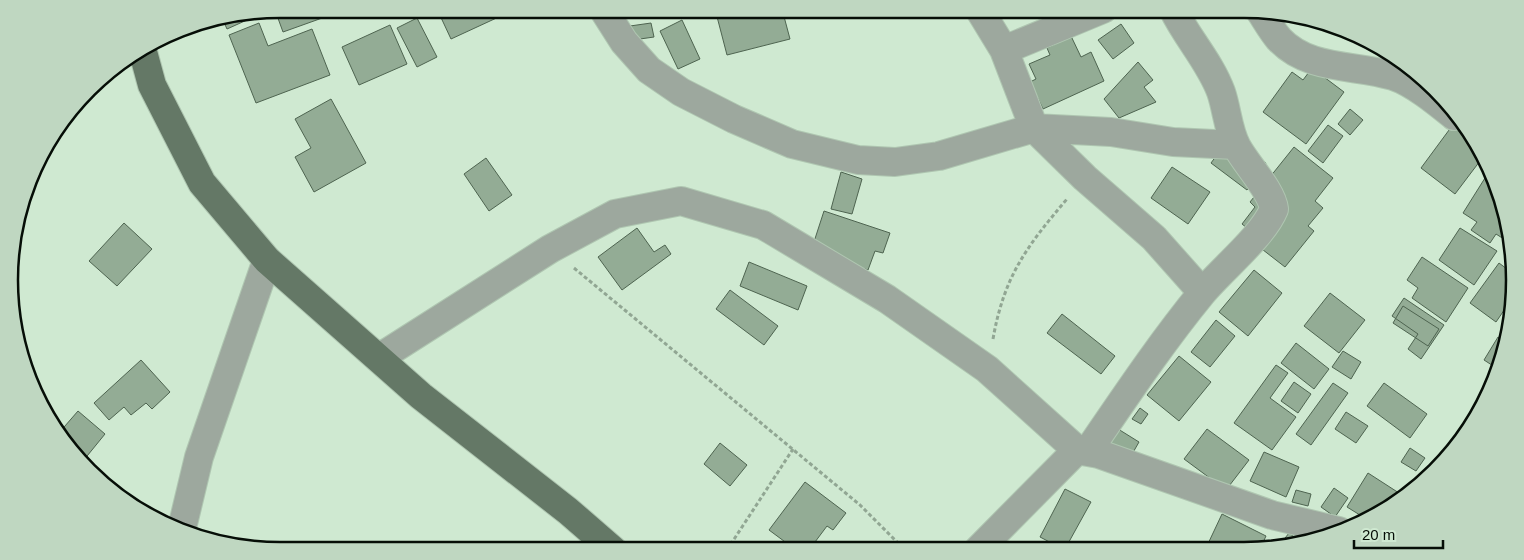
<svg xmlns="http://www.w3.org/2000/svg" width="1524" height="560" font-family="Arial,sans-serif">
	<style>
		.building { fill: #93ac95; stroke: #4e6450 }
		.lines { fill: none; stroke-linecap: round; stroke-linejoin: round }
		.minor-casing { stroke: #afc6b1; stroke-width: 30 }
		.primary-casing { stroke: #afc6b1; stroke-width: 30 }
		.path { stroke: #91a693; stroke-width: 3; stroke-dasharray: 4 2.5; stroke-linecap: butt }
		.minor { stroke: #9da89e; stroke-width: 28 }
		.primary { stroke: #647866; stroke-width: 28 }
		.rim { fill: none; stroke: #060e07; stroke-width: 2.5 }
	</style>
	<rect width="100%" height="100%" fill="#cfe9d1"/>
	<!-- building -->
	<path class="building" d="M 322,9 L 325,17 L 283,32 L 275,10 Z
		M 437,9 L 516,9 L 451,39 Z
		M 613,9 L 646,9 L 619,21 Z
		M 715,9 L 782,9 L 790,39 L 727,55 Z
		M 245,15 L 247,20 L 227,29 L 222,18 Z
		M 417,18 L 437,57 L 417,67 L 397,28 Z
		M 682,20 L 700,59 L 678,69 L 660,31 Z
		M 259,23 L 268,46 L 312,29 L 330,75 L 256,103 L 229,35 Z
		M 651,23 L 654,37 L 633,40 L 630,26 Z
		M 1121,24 L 1134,43 L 1113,59 L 1098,40 Z
		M 390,25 L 407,64 L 359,85 L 342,47 Z
		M 1071,36 L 1081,57 L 1091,52 L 1104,81 L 1043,109 L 1030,82 L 1036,79 L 1029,64 L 1050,55 L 1047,48 Z
		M 1138,62 L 1153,80 L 1144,87 L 1156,102 L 1119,118 L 1104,99 Z
		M 1312,68 L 1344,92 L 1306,144 L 1263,112 L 1292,72 L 1303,80 Z
		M 331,99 L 366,163 L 314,192 L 295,157 L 311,148 L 295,119 Z
		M 1350,109 L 1363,120 L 1350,135 L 1338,124 Z
		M 1328,125 L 1343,136 L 1323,163 L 1308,151 Z
		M 1452,126 L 1480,147 L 1483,157 L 1455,194 L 1421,168 Z
		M 1230,137 L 1266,163 L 1247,190 L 1211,163 Z
		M 1294,147 L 1333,178 L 1315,201 L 1323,208 L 1308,226 L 1314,231 L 1285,267 L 1258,246 L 1262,240 L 1242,224 L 1255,207 L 1250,202 Z
		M 486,158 L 512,195 L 489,211 L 464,174 Z
		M 1172,167 L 1210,192 L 1188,224 L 1151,198 Z
		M 841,172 L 862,179 L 852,214 L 831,209 Z
		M 1485,178 L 1492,183 L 1510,236 L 1507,241 L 1496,234 L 1490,243 L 1471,230 L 1477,222 L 1463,213 Z
		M 824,211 L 890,233 L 883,253 L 875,251 L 868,270 L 811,251 Z
		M 124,223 L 152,249 L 117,286 L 89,261 Z
		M 637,228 L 654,252 L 665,245 L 671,254 L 622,290 L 598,257 Z
		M 1460,228 L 1497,251 L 1474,285 L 1439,260 Z
		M 1422,257 L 1468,288 L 1446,322 L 1412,298 L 1418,288 L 1407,280 Z
		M 749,262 L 807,286 L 798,310 L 740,286 Z
		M 1499,263 L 1511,272 L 1509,303 L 1496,322 L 1470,303 Z
		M 1254,270 L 1282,293 L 1248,336 L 1219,312 Z
		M 730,290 L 778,326 L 764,345 L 716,309 Z
		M 1330,293 L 1365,320 L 1339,353 L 1304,326 Z
		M 1404,298 L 1444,325 L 1421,359 L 1408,349 L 1418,334 L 1392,316 Z
		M 1403,306 L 1439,329 L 1428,346 L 1393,323 Z
		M 1062,314 L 1115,356 L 1101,374 L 1047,333 Z
		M 1216,320 L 1235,336 L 1210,367 L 1191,352 Z
		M 1498,337 L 1506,342 L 1506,350 L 1498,369 L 1484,360 Z
		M 1296,343 L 1329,369 L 1314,389 L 1281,363 Z
		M 1343,351 L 1361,362 L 1351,379 L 1332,367 Z
		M 1179,356 L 1211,382 L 1179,421 L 1147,395 Z
		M 141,360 L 170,392 L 152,409 L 146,403 L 131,415 L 124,407 L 109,420 L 94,403 Z
		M 1276,365 L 1288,373 L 1270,398 L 1296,417 L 1272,450 L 1234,423 Z
		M 1294,382 L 1311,394 L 1298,413 L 1281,401 Z
		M 1333,383 L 1348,393 L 1311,445 L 1296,434 Z
		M 1384,383 L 1427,414 L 1410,438 L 1367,406 Z
		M 1140,408 L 1148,414 L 1141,424 L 1132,419 Z
		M 78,411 L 105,434 L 83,461 L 58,434 Z
		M 1346,412 L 1368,426 L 1356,443 L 1335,429 Z
		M 1110,424 L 1139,442 L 1127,463 L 1098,444 Z
		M 1207,429 L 1249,460 L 1226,490 L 1184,459 Z
		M 720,443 L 747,465 L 730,486 L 704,464 Z
		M 1410,448 L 1425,458 L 1416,471 L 1401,462 Z
		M 1264,452 L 1299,467 L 1286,497 L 1250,481 Z
		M 1368,473 L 1399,493 L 1392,505 L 1368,520 L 1347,507 Z
		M 805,482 L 846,513 L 833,530 L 827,526 L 809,550 L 796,550 L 769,530 Z
		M 1334,488 L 1348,498 L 1335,517 L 1321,507 Z
		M 1065,489 L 1091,502 L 1065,549 L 1063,549 L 1040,537 Z
		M 1296,490 L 1311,494 L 1308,506 L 1292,502 Z
		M 1222,514 L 1266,536 L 1260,549 L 1206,548 Z
		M 1289,533 L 1301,542 L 1288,546 L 1282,542 Z"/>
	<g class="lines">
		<defs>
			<path id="minor" d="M 603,9 L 624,42 L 649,70 L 681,92 L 734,119 L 792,144 L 858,160 L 895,162 L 939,156 L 1034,128 L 1111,132 L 1173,142 L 1235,145
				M 979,9 L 1004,50 L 1034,128 L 1085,178 L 1154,238 L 1202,292
				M 1260,11 C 1266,20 1272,31 1279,39 C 1309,71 1355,64 1393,76 C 1414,83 1438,103 1454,116
				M 1004,50 L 1103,9
				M 379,358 L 550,249 L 615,214 L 681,201 L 763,225 L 887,299 L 987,369 L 1077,450 L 1099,454 L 1272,515 L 1339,531
				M 1088,451 C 1125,397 1161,343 1202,293 C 1222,269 1263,236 1274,209 C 1272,191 1246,164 1237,147 C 1228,131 1227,109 1221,92 C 1210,62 1187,38 1173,9
				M 182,528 L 199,457 L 267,260
				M 978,550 L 1077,450"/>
			<path id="primary" d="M 143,52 L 152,85 L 202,183 L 267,260 L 421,396 L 568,511 L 613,550"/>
		</defs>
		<!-- minor casing -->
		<use href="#minor" class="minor-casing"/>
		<!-- primary casing -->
		<use href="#primary" class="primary-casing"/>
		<!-- path -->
		<path class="path" d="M 574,268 L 860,505 L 905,550
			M 993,339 C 1004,276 1027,246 1067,199
			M 727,550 L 793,449"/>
		<!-- minor -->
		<use href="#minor" class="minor"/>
		<!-- primary -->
		<use href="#primary" class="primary"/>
	</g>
	<!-- crop -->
	<path d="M0 0H1524V560H0ZM280 18H1244A262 262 0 0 1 1506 280V280A262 262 0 0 1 1244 542H280A262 262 0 0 1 18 280V280A262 262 0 0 1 280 18Z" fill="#bfd7c1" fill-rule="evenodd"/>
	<path class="rim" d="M280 18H1244A262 262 0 0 1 1506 280V280A262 262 0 0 1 1244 542H280A262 262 0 0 1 18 280V280A262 262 0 0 1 280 18Z"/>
	<!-- scale -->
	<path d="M1354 540v8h89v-8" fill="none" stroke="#060e07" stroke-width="2.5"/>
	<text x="1362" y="540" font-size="15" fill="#060e07" stroke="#cfe9d1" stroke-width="4" paint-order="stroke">20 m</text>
</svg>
